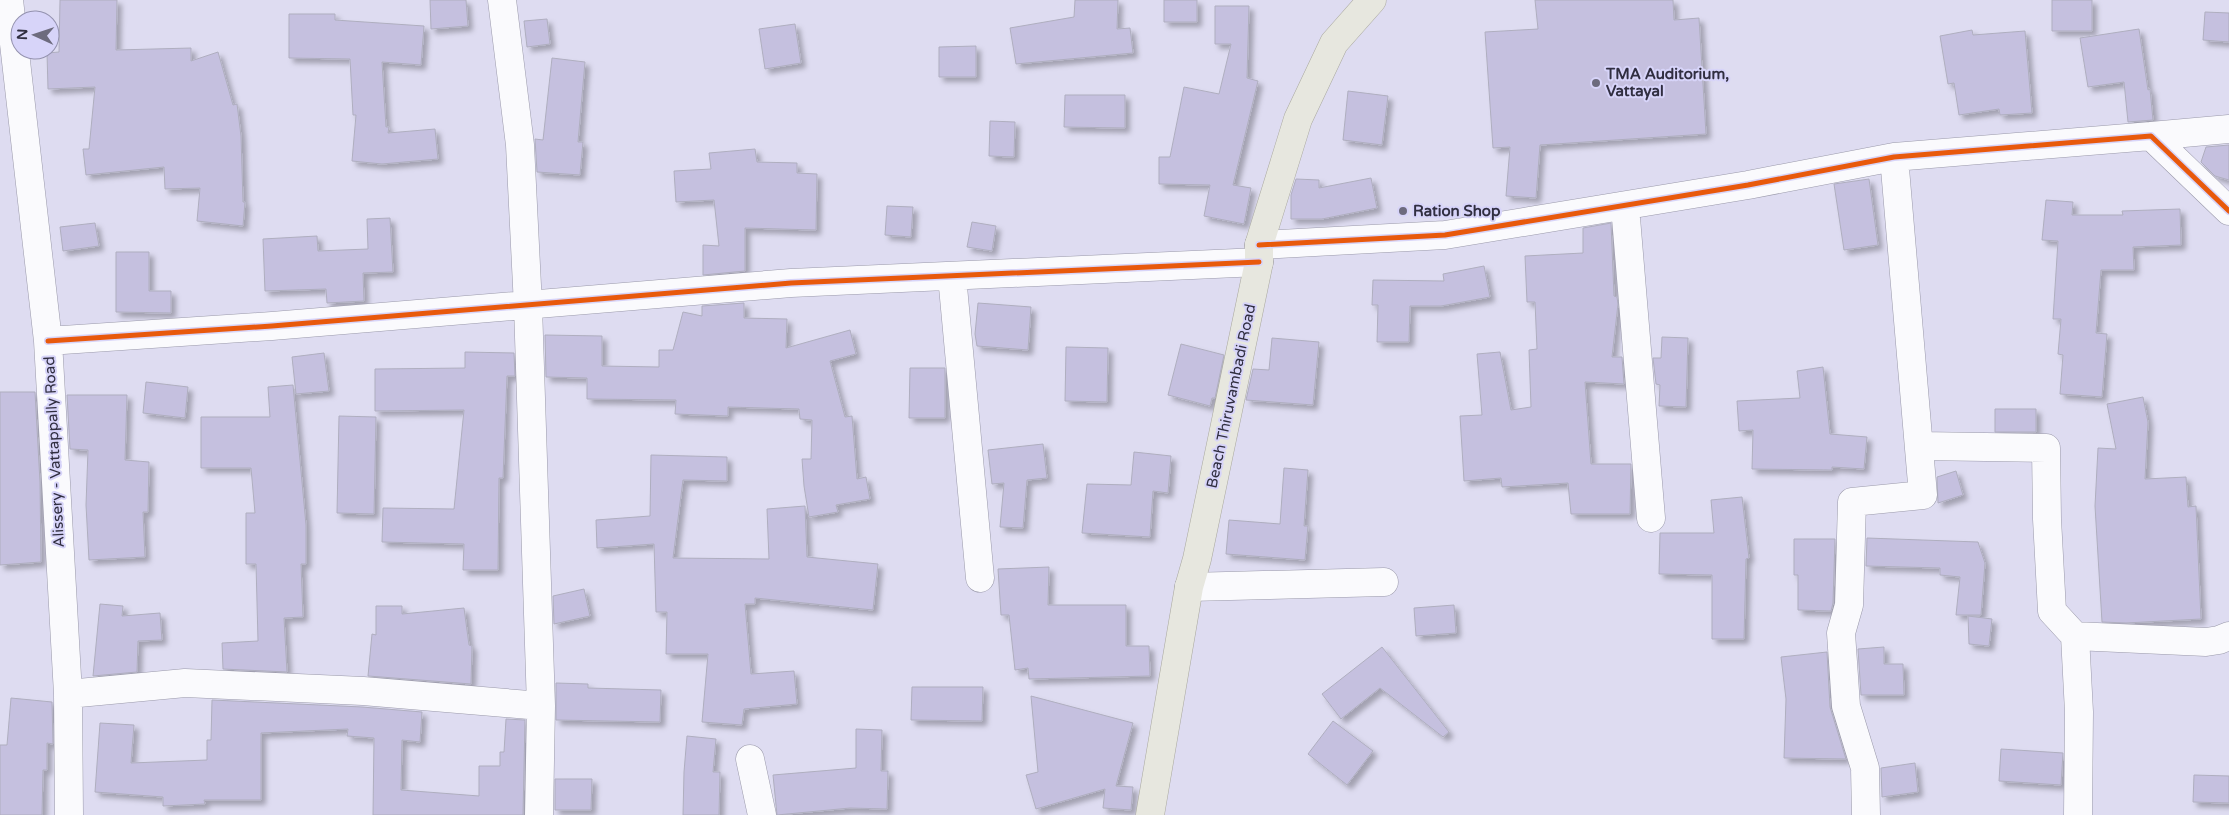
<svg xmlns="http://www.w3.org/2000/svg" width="2229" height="815" font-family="'Varela Round',sans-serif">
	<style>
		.building { fill: #c5c0df; stroke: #afaebf; filter: url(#shadow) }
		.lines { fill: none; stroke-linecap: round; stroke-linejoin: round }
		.minor-casing { stroke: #9a99aa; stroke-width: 29 }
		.major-casing { stroke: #a9a89e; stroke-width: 29 }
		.minor { stroke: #fafafd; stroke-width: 28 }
		.major { stroke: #e7e7df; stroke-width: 28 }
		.cycleway-casing { stroke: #d7d4f9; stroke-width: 8 }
		.cycleway { stroke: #e8590c; stroke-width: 5 }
		.poi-dot { fill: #6d6b7e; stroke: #d7d4f9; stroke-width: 2 }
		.labels { text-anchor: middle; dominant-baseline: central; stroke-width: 4; stroke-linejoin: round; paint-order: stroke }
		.poi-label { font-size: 15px; font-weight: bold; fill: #302e40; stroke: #d7d4f9; text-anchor: start }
		.street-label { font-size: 15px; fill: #302e40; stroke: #d7d4f9 }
	</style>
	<defs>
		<filter id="shadow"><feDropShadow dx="4.5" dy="4.5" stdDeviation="2.5" flood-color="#0004"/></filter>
	</defs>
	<rect width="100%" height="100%" fill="#dedcf1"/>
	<!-- building -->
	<path class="building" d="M 60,0 L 117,0 L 116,50 L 191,48 L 191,61 L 218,52 L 233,105 L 237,104 L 241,136 L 243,202 L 245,202 L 243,226 L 197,221 L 200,188 L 165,189 L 164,167 L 86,175 L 83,149 L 89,149 L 95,87 L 48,89 L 47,53 L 59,52 Z
		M 430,0 L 466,0 L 468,26 L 431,29 Z
		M 1075,0 L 1118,0 L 1117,29 L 1130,28 L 1133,53 L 1016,64 L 1010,28 L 1074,17 Z
		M 1164,0 L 1197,0 L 1197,22 L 1164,22 Z
		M 1535,0 L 1673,0 L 1674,20 L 1699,18 L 1706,134 L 1540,145 L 1536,198 L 1506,196 L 1510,147 L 1493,148 L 1485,32 L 1538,29 Z
		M 2052,0 L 2092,0 L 2092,31 L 2052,31 Z
		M 1215,6 L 1249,6 L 1247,78 L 1258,81 L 1233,185 L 1251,188 L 1244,224 L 1204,216 L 1210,185 L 1159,184 L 1159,157 L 1170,157 L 1184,87 L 1219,94 L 1231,44 L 1215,44 Z
		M 2205,12 L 2229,13 L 2229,42 L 2203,40 Z
		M 289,14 L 335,14 L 335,20 L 424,26 L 421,65 L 382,62 L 386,127 L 389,127 L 388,133 L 435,129 L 438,159 L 382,164 L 352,161 L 356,115 L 353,115 L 350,59 L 289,58 Z
		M 547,19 L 550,44 L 527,47 L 524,21 Z
		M 795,24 L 801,63 L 765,69 L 759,29 Z
		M 2139,29 L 2148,90 L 2150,89 L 2153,120 L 2128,122 L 2124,82 L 2088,87 L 2080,38 Z
		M 1972,30 L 1973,35 L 2025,31 L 2032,113 L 2000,115 L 1999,109 L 1959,115 L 1954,83 L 1948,84 L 1940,36 Z
		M 976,46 L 976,77 L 939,77 L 939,47 Z
		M 552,58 L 585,62 L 578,142 L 583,142 L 580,175 L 537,172 L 535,139 L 543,140 Z
		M 1348,91 L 1388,96 L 1382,145 L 1343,140 Z
		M 1065,95 L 1125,95 L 1125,128 L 1064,127 Z
		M 990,121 L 1015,122 L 1014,157 L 989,156 Z
		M 2229,145 L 2229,180 L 2215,176 L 2201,162 L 2206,147 Z
		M 755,149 L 757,162 L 797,163 L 797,173 L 817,174 L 816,230 L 745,228 L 745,271 L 703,275 L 703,245 L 719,246 L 714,200 L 676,202 L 674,171 L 711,169 L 709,153 Z
		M 1371,178 L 1377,208 L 1322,219 L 1291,219 L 1291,195 L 1296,179 L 1319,180 L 1319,188 Z
		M 1869,179 L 1878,245 L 1844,250 L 1834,184 Z
		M 2046,200 L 2073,202 L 2072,215 L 2123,215 L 2122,211 L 2180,209 L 2181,245 L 2133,247 L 2134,270 L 2101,270 L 2096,333 L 2107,334 L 2102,397 L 2060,394 L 2063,355 L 2058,354 L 2061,319 L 2053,319 L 2058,241 L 2042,240 Z
		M 887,206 L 913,207 L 911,237 L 885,235 Z
		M 390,218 L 393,272 L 363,273 L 364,301 L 327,303 L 326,289 L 265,291 L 263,239 L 317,236 L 318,251 L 368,249 L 367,219 Z
		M 972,222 L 996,226 L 992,251 L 967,247 Z
		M 95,223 L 99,246 L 63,251 L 60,227 Z
		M 1611,223 L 1614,296 L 1617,297 L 1618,304 L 1612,357 L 1622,357 L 1624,384 L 1585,382 L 1591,464 L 1631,464 L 1630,514 L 1571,514 L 1568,483 L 1502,487 L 1501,478 L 1464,481 L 1460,416 L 1482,415 L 1477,354 L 1500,352 L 1511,410 L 1531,407 L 1529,350 L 1537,349 L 1535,302 L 1527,302 L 1525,256 L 1583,253 L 1583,228 Z
		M 116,252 L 149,252 L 149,291 L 171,291 L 171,313 L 116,312 Z
		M 1484,266 L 1490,297 L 1441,306 L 1410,306 L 1409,342 L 1377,342 L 1378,305 L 1372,305 L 1373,280 L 1444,281 L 1443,274 Z
		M 744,303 L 744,318 L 787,319 L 786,348 L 850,330 L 856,354 L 830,361 L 845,417 L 852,416 L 857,479 L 866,477 L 870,499 L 836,505 L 838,512 L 809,517 L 804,486 L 802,459 L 811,459 L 812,420 L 800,419 L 799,409 L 728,407 L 728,416 L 675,414 L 676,400 L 587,399 L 587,378 L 546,377 L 545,335 L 602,336 L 602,366 L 659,367 L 659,350 L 673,350 L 683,312 L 702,316 L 702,306 Z
		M 978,303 L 1031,307 L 1028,350 L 977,346 L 975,334 Z
		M 1662,337 L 1688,338 L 1686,407 L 1659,406 L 1660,385 L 1656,384 L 1653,358 L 1661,358 Z
		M 1272,338 L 1319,342 L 1313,405 L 1246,400 L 1253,369 L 1269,370 Z
		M 1181,344 L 1224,355 L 1215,398 L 1212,398 L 1210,406 L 1168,395 Z
		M 1066,347 L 1108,348 L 1107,402 L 1065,401 Z
		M 465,352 L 514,353 L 515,376 L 507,376 L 503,478 L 499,478 L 498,570 L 463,570 L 464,544 L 382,542 L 383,508 L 454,509 L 464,410 L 375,411 L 375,369 L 465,368 Z
		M 324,353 L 329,391 L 296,394 L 292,357 Z
		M 1823,367 L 1830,434 L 1867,437 L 1864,469 L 1832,467 L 1832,470 L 1752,469 L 1753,430 L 1739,431 L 1737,401 L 1800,398 L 1797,371 Z
		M 910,368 L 945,368 L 945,418 L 909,418 Z
		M 146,382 L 188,387 L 185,418 L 143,413 Z
		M 293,385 L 306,525 L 306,564 L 301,564 L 303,617 L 284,618 L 287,672 L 223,669 L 222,643 L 258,641 L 256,564 L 246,564 L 246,513 L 255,513 L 251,468 L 201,468 L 201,417 L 270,417 L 268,387 Z
		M 0,392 L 35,392 L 40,482 L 41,562 L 0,565 Z
		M 67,395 L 127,395 L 125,460 L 149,462 L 148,512 L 143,512 L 145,557 L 89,560 L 86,505 L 88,450 L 70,449 Z
		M 2143,397 L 2148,422 L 2145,479 L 2186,477 L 2188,507 L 2196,506 L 2201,619 L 2126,623 L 2102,622 L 2095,506 L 2098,448 L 2116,449 L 2107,404 Z
		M 1995,409 L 2036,409 L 2036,432 L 1995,432 Z
		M 339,416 L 376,417 L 374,514 L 337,513 Z
		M 1043,444 L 1047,478 L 1027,480 L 1023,528 L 1000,527 L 1004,483 L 992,484 L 988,450 Z
		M 1134,452 L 1171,456 L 1168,493 L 1153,491 L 1150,537 L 1082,533 L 1087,484 L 1131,485 Z
		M 651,455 L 727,457 L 727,481 L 683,480 L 673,558 L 769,559 L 767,509 L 805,506 L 807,557 L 878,564 L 873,610 L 755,598 L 755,604 L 745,604 L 751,674 L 794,671 L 797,704 L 744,709 L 742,725 L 702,722 L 708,654 L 666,654 L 667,612 L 656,612 L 654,544 L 597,548 L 596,520 L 650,516 Z
		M 1284,468 L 1308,470 L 1304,526 L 1308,526 L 1305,560 L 1226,554 L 1229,520 L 1280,524 Z
		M 1956,471 L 1963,495 L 1938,503 L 1937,477 Z
		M 1742,497 L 1749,558 L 1746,559 L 1744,639 L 1712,639 L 1712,575 L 1659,574 L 1660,533 L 1714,533 L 1711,500 Z
		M 1867,538 L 1978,542 L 1985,563 L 1981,615 L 1956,615 L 1960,577 L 1940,575 L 1940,568 L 1866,566 Z
		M 1794,539 L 1835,539 L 1833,603 L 1831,611 L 1798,610 L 1798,575 L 1794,575 Z
		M 1049,567 L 1048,605 L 1126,605 L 1126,646 L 1149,646 L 1150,676 L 1029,679 L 1028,668 L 1015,670 L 1009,615 L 1001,615 L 998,569 Z
		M 584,589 L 590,616 L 554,624 L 553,596 Z
		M 100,604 L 123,606 L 122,616 L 160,613 L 162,640 L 138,641 L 137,672 L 93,676 Z
		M 1454,605 L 1456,633 L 1416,636 L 1414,608 Z
		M 376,606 L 402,606 L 402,614 L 464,608 L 469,645 L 472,646 L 471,684 L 368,676 L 372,634 L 376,635 Z
		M 1968,616 L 1992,619 L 1989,646 L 1969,644 Z
		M 1382,647 L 1449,732 L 1443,737 L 1380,688 L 1341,719 L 1322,694 Z
		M 1884,647 L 1884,664 L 1903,664 L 1904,695 L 1861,695 L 1858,649 Z
		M 1827,652 L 1830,707 L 1846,759 L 1784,758 L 1786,699 L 1781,657 Z
		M 556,683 L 588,684 L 588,688 L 661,690 L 660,722 L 556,720 Z
		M 912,687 L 983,687 L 982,721 L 911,720 Z
		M 1031,696 L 1133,723 L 1116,786 L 1133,787 L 1131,810 L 1103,808 L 1105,789 L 1036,809 L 1026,775 L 1038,772 Z
		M 11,698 L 52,702 L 53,744 L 47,743 L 47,770 L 43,770 L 42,815 L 0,815 L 0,745 L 7,745 Z
		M 212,700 L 362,707 L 422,712 L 420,742 L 402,740 L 401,790 L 479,796 L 479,766 L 500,766 L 500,752 L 504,752 L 506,719 L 525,720 L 523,815 L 373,815 L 374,738 L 347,736 L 348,729 L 261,733 L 261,800 L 204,800 L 205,804 L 163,806 L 163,797 L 95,792 L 100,723 L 134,725 L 131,763 L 207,760 L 207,740 L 211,740 Z
		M 1333,721 L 1373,751 L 1347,785 L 1308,754 Z
		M 856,729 L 882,730 L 881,771 L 888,771 L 887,809 L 850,808 L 777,815 L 773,775 L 856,768 Z
		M 687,736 L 716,739 L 713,772 L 720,772 L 719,815 L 683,815 L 684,772 Z
		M 2001,749 L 2063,753 L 2061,785 L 1999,781 Z
		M 1915,763 L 1918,792 L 1882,797 L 1881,768 Z
		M 2194,775 L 2229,776 L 2229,803 L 2193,802 Z
		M 555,779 L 592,779 L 591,810 L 555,810 Z"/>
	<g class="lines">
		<defs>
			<path id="minor" d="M 9,0 L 48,341 L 68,694 L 69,815
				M 502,0 L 520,145 L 528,306 L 541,706 L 539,815
				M 2151,136 L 2229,129
				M 1625,206 L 1651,518
				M 1259,245 L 1445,235 L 1748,185 L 1894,157 L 2151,136 L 2229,211
				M 952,276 L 980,578
				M 48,341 L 272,326 L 791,283 L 1259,262
				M 1920,446 L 2046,448 L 2047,519 L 2052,611 L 2075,636 L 2079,712 L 2078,815
				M 1189,587 L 1384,582
				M 2075,636 L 2206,642 L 2219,640 L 2229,636
				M 68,694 L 185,683 L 363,691 L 541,706
				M 750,759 L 762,815
				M 1866,815 L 1865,768 L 1846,706 L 1841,633 L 1849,605 L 1852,502 L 1923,495 L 1894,157"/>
			<path id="major" d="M 1150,815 L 1189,587 L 1197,559 L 1259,262 L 1259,245 L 1298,119 L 1334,43 L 1372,0"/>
		</defs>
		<!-- minor casing -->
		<use href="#minor" class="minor-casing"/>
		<!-- major casing -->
		<use href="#major" class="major-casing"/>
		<!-- minor -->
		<use href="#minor" class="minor"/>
		<!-- major -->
		<use href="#major" class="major"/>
		<defs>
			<path id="cycleway" d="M 1259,245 L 1445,235 L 1748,185 L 1894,157 L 2151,136 L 2229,211
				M 48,341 L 272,326 L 791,283 L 1259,262"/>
		</defs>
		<!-- cycleway casing -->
		<use href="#cycleway" class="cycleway-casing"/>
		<!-- cycleway -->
		<use href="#cycleway" class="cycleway"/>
	</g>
	<!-- markers -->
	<g class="poi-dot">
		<circle cx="1596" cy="83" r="5"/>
		<circle cx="1403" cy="211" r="5"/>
	</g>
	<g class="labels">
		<!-- poi labels -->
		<g class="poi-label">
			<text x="1606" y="74">TMA Auditorium,<tspan x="1606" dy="17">Vattayal</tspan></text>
			<text x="1413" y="211">Ration Shop</text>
		</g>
		<!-- street labels -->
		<g class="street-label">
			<text transform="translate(1231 396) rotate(-78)">Beach Thiruvambadi Road</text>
			<text transform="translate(54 452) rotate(-93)">Alissery - Vattappally Road</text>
		</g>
	</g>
	<!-- north arrow -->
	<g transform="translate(35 35) rotate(273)"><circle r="24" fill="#d7d4f9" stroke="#9492af"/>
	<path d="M0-4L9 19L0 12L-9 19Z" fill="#6d6b7e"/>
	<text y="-8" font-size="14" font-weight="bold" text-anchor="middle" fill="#302e40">N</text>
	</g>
</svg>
